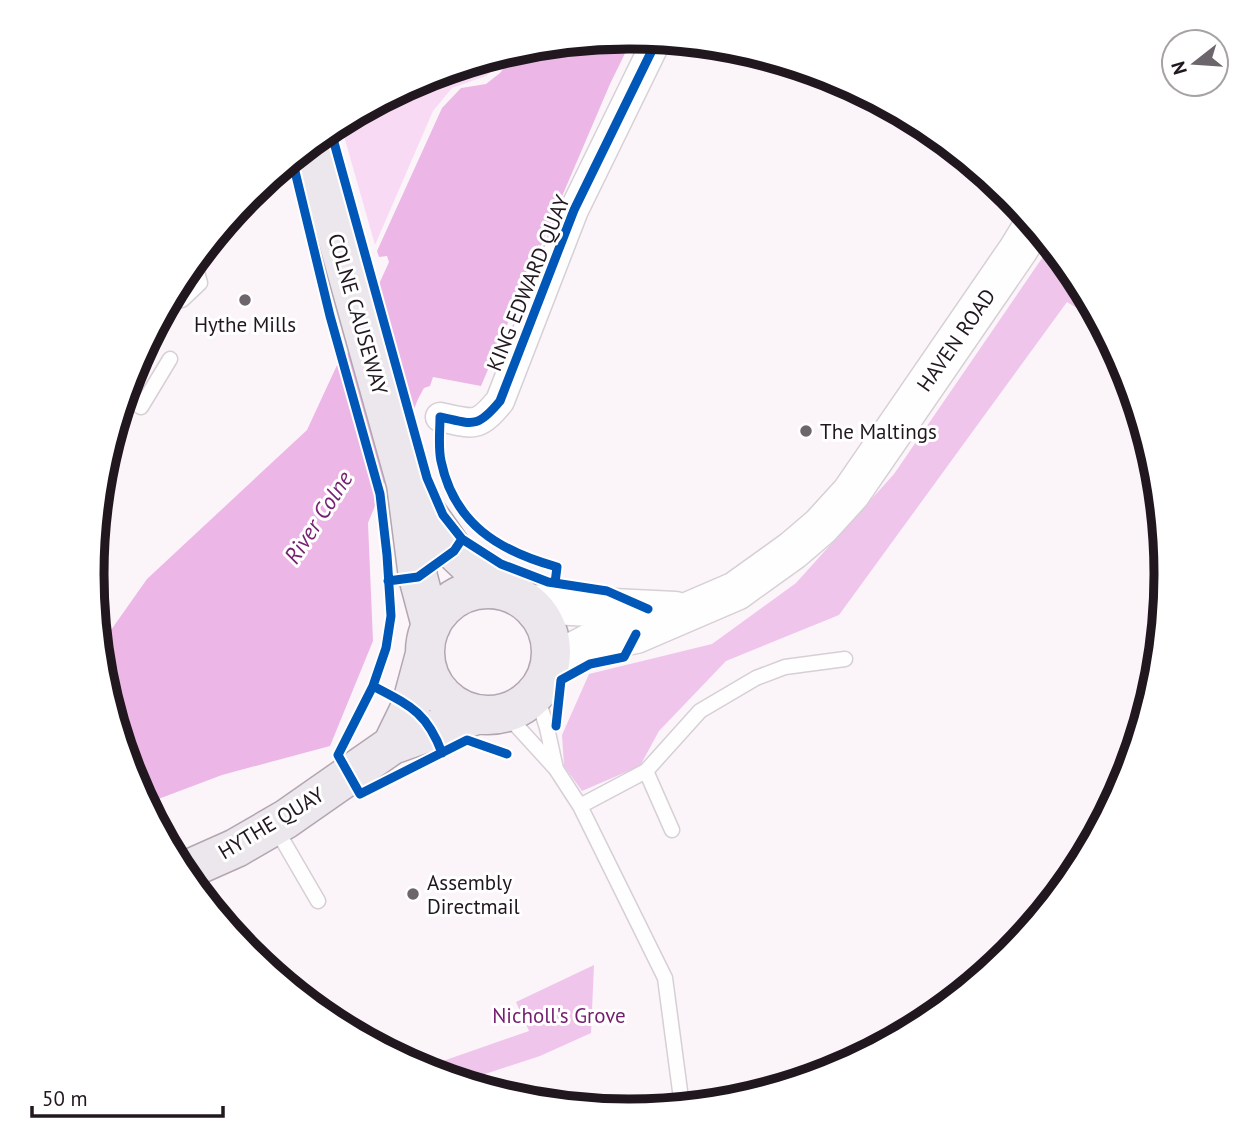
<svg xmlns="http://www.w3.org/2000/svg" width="1258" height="1148" font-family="'PT Sans',sans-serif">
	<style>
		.green { fill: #f9daf4 }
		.forest { fill: #f0c5eb }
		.water { fill: #ecb7e6 }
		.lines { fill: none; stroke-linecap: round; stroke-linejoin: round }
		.lane-casing { stroke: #d7cfd6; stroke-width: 17 }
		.street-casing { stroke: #d7cfd6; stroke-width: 31 }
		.secondary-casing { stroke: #d7cfd6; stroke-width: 41 }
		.primary-casing { stroke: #b2a6b1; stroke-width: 41 }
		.lane { stroke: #fefefe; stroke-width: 14 }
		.street { stroke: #fefefe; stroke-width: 28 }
		.secondary { stroke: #fefefe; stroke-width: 38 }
		.primary { stroke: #ece7ec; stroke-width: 38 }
		.cycleway-casing { stroke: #fff; stroke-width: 13 }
		.cycleway { stroke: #0057b8; stroke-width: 9 }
		.poi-dot { fill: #6d656c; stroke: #fff; stroke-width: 2.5 }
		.labels { text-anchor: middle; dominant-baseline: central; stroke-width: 6; stroke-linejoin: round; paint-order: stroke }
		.street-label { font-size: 21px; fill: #21171f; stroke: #fff }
		.poi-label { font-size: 21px; fill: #21171f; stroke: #fff; text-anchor: start }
		.park-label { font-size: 21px; fill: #721d6d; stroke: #fff }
		.water-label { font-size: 23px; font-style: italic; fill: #772372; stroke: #fff }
		.rim { fill: none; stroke: #21171f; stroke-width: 9 }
	</style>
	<rect width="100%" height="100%" fill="#fbf5fa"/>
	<!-- green -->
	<path class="green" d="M 506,53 L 503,62 L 486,76 L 452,88 L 433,111 L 375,245 L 340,122 L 424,77 Z"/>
	<!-- forest -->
	<path class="forest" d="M 1051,245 L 1076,276 L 1101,323 L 1067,302 L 839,615 L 726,661 L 659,731 L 640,766 L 582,791 L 564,766 L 562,735 L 589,674 L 712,644 L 796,583 L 894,474 Z
		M 594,965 L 591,1033 L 540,1056 L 461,1082 L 420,1069 L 529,1031 L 516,1002 Z"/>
	<!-- water -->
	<path class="water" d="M 633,37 L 610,84 L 481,386 L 433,377 L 430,386 L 424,388 L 418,399 L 380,494 L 376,496 L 377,501 L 368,523 L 373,641 L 330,746 L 222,775 L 145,804 C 121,758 104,698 99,647 L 147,579 L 307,430 L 338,363 L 344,361 L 389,262 L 387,256 L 379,257 L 377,251 L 442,108 L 461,88 L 486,84 L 500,73 L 507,64 L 512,51 L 525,47 Z"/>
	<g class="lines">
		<defs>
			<path id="lane" d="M 168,303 L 182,300 L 200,283 L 194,261
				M 124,397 L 141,407 L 170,359
				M 536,693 L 547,728 L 556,769
				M 505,713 L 556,769 L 580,806 L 665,978 L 682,1106
				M 646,771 L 672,830
				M 580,806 L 646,771 L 700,711 L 756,678 L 785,667 L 845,659
				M 275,827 L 318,901"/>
			<path id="street" d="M 440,417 C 473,424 477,429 500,401 L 574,210 L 657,40"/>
			<path id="secondary" d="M 530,604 L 675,611
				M 551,663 L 590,643 L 636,634 L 736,591 L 793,550 L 821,526 L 851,493 L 1018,250 L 1034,224"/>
			<path id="primary" d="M 311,144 L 406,484 L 418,577 L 431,626
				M 410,489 L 454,551 L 494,589
				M425 652a63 63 0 1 1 126 0a63 63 0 1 1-126 0Z
				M 392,745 L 411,706 L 425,654
				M 182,872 L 236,848 L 286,819 L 392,745 L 476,715"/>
		</defs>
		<!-- lane casing -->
		<use href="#lane" class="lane-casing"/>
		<!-- street casing -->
		<use href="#street" class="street-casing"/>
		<!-- secondary casing -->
		<use href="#secondary" class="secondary-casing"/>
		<!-- primary casing -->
		<use href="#primary" class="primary-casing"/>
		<!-- lane -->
		<use href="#lane" class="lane"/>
		<!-- street -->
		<use href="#street" class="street"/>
		<!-- secondary -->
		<use href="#secondary" class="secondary"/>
		<!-- primary -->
		<use href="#primary" class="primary"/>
		<defs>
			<path id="cycleway" d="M 330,128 L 427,478 L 443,515 L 462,539 L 501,564 L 548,582 L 607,591 L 648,609
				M 292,159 L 330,316 L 380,494 L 387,555 L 391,616 L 386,648 L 373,686 L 338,755 L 360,794 L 467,740 L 507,754
				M 388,581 L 418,577 L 454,551 L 462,539
				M 555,583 L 557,567 C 499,551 454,524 441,461 C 438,447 440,431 440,417 C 473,424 477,429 500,401 L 574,210 L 657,40
				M 373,686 C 409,705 427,712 442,753
				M 556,726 L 561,680 L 590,664 L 624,657 L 636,634"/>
		</defs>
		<!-- cycleway casing -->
		<use href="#cycleway" class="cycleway-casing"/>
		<!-- cycleway -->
		<use href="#cycleway" class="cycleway"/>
	</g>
	<!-- markers -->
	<g class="poi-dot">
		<circle cx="245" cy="300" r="7"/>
		<circle cx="806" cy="431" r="7"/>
		<circle cx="413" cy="894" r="7"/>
	</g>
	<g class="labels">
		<!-- street labels -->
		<g class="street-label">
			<text transform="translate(528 283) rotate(-68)">KING EDWARD QUAY</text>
			<text transform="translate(358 314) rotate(74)">COLNE CAUSEWAY</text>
			<text transform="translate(956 340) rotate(-55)">HAVEN ROAD</text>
			<text transform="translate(271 823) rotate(-31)">HYTHE QUAY</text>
		</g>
		<!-- poi labels -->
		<g class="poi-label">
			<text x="245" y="324" text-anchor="middle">Hythe Mills</text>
			<text x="820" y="431">The Maltings</text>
			<text x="427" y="882">Assembly<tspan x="427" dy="24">Directmail</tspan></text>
		</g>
		<!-- park labels -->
		<g class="park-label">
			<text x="559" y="1015">Nicholl's Grove</text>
		</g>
		<!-- water labels -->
		<g class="water-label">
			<text transform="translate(318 517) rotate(-57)">River Colne</text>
		</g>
	</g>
	<!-- crop -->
	<path d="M0 0H1258V1148H0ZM104 574a525 525 0 1 1 1050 0a525 525 0 1 1-1050 0Z" fill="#fff" fill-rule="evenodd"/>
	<path class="rim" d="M104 574a525 525 0 1 1 1050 0a525 525 0 1 1-1050 0Z"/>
	<!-- north arrow -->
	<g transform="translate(1195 63) rotate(253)"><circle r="33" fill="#ffffff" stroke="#a6a2a5" stroke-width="2"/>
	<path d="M0-5L12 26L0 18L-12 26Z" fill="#6d656c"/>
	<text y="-10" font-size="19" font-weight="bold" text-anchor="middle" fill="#21171f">N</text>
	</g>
	<!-- scale -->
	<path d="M32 1106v10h191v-10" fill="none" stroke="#21171f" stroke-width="3.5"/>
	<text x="42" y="1106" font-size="21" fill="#21171f" stroke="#ffffff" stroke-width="5" paint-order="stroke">50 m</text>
</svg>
